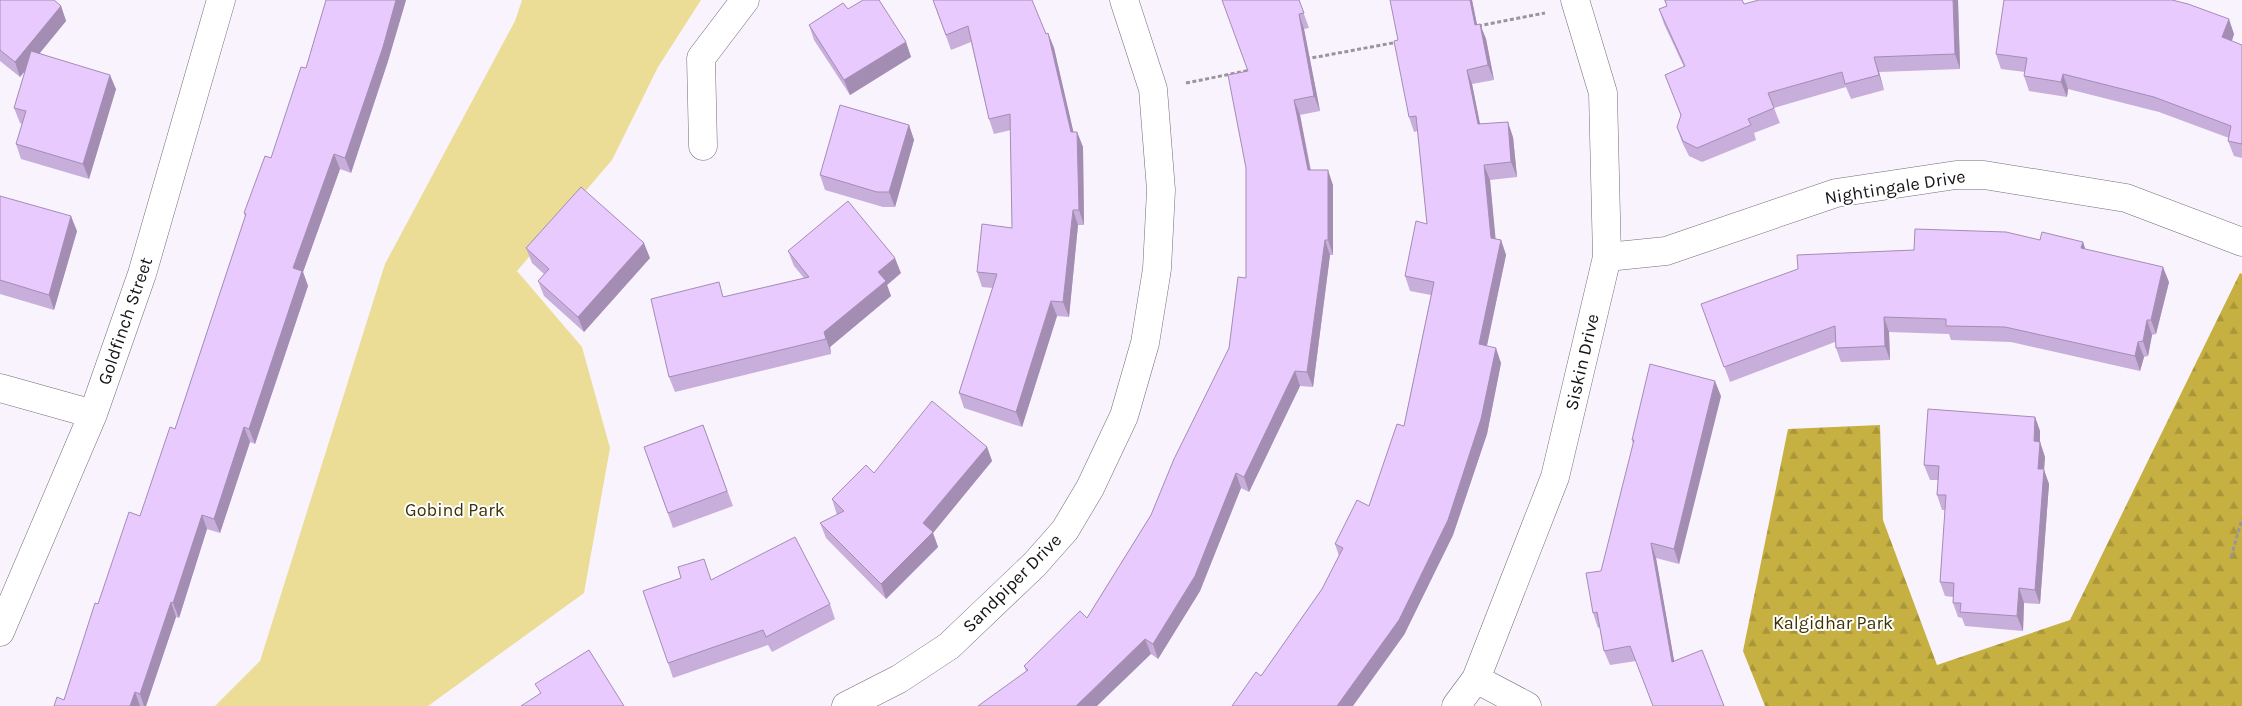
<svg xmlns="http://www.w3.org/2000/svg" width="2242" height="706" font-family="Karla,sans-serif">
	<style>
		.forest { fill: url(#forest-firs) }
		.green { fill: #ebdc96 }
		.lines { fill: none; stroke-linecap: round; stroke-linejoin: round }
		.minor-casing { stroke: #736c78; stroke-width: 29 }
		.tertiary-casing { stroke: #736c78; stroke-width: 29 }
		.path { stroke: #9a959d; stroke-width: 3; stroke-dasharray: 4 2.5; stroke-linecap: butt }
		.minor { stroke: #fff; stroke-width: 28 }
		.tertiary { stroke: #fff; stroke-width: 28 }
		.wall { fill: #c8aeda }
		.shaded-wall { fill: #a38db2 }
		.building { fill: #e9cafe; stroke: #a38db2 }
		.labels { text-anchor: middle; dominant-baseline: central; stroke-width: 4; stroke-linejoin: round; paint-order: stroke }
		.street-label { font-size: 18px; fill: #151217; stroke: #fff }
		.park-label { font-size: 18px; fill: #3c3303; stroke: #fff }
	</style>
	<defs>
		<pattern id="forest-firs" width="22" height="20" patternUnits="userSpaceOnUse" patternTransform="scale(1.25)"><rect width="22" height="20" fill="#c6b042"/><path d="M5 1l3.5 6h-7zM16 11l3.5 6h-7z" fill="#a99639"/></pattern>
	</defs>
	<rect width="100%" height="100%" fill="#f9f3fe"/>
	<!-- forest -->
	<path class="forest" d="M 2240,273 L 2242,274 L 2242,706 L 1765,706 L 1743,651 L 1788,429 L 1880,425 L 1883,520 L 1937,665 L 2070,620 Z"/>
	<!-- green -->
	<path class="green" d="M 522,0 L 701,0 L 658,67 L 612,160 L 517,271 L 582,347 L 610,448 L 584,593 L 428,706 L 215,706 L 260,661 L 385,264 L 515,21 Z"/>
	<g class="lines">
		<defs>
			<path id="minor" d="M 703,146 L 701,58 L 745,0
				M 1607,257 L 1666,251 L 1836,193 L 1956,175 L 1984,175 L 2126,198 L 2242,242
				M 0,388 L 93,414
				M 0,632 L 93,414 L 142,274 L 221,0
				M 1476,679 L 1527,706
				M 1456,706 L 1476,679 L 1555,477 L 1607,257 L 1603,93 L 1575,0"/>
			<path id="tertiary" d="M 846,706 L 899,679 L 949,646 L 1035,564 L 1065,530 L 1090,488 L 1124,416 L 1145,343 L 1157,269 L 1161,190 L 1153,89 L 1124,0"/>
		</defs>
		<!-- minor casing -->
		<use href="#minor" class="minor-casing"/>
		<!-- tertiary casing -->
		<use href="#tertiary" class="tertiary-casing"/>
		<!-- path -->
		<path class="path" d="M 1478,26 L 1545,13
			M 1306,59 L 1398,42
			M 1186,83 L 1251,70
			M 2231,557 L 2242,519"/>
		<!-- minor -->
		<use href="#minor" class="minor"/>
		<!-- tertiary -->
		<use href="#tertiary" class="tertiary"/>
	</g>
	<!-- wall -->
	<path class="wall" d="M 0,0 L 61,6 L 66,21 L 40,53 L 116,89 L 89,179 L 21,159 L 16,144 L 22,124 L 20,123 L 14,108 L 25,71 L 20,77 L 0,61 Z
		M 326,0 L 406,0 L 388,61 L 351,173 L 340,169 L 303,272 L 308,286 L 255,444 L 250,442 L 220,533 L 207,529 L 179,618 L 176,617 L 146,706 L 54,706 L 64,700 L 98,604 L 140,516 L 175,429 L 245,217 L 244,213 L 271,158 L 306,68 Z
		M 933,0 L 1046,34 L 1048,33 L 1054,48 L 1073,132 L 1077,132 L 1083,147 L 1084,225 L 1078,225 L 1069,317 L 1057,316 L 1022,427 L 964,408 L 959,393 L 993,288 L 982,287 L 977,272 L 1012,228 L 1011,130 L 994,134 L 989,119 L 971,42 L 951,50 Z
		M 1299,0 L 1309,28 L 1304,29 L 1320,111 L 1300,115 L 1311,170 L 1333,185 L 1333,255 L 1330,255 L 1313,387 L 1300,386 L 1249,492 L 1241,488 L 1200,591 L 1158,659 L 1151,654 L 1026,671 L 1024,666 L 1087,618 L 1151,515 L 1229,348 L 1246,278 L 1248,71 Z
		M 1472,0 L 1477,24 L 1480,24 L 1486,39 L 1494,80 L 1472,84 L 1480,124 L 1513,137 L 1517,177 L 1490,180 L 1495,239 L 1501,240 L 1506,255 L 1487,346 L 1501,363 L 1487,434 L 1453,535 L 1404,635 L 1261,676 L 1322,589 L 1339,556 L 1335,544 L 1369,506 L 1404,426 L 1431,295 L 1410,291 L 1405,276 L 1427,224 L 1418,131 L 1414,132 L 1409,117 L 1398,40 Z
		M 1664,0 L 1742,0 L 1744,4 L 1958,0 L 1960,69 L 1879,72 L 1884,90 L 1851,99 L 1846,87 L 1774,108 L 1780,123 L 1754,133 L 1756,140 L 1702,162 L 1689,156 L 1682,142 L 1677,127 L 1681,116 L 1665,75 L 1684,67 L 1664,24 L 1659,9 L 1667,6 Z
		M 848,9 L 906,42 L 911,57 L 850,95 L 814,40 L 809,25 Z
		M 2234,34 L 2232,41 L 2242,45 L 2242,158 L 2234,156 L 2228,141 L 2229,138 L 2159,112 L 2068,89 L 2067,97 L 2029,91 L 2024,76 L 2025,72 L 2001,69 L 1996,54 Z
		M 909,125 L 914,140 L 895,207 L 883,207 L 825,190 L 820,175 Z
		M 0,196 L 77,231 L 54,310 L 0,294 Z
		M 2040,240 L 2083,242 L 2085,249 L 2169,282 L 2156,334 L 2152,335 L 2148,356 L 2144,357 L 2140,371 L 2011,342 L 1951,340 L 1949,334 L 1889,332 L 1890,360 L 1841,362 L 1836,348 L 1835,342 L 1730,382 L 1701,304 L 1914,250 Z
		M 526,248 L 650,258 L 584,332 L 544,296 L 538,281 L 544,274 L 532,263 Z
		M 788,251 L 901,273 L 887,285 L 891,296 L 830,347 L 831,354 L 675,392 L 669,377 L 724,297 L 804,278 L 794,266 Z
		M 1721,396 L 1679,564 L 1656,558 L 1674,661 L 1724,706 L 1636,661 L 1610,665 L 1604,651 L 1600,627 L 1598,628 L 1593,613 L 1633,444 L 1632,440 Z
		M 2035,417 L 2040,431 L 2040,442 L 2045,457 L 2044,470 L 2049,484 L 2040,604 L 2024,603 L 2023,631 L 1965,626 L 1962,618 L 1958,617 L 1953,603 L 1953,597 L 1945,596 L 1940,582 L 1945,510 L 1942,510 L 1937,495 L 1938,480 L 1930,480 L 1924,465 Z
		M 703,425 L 733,506 L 673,528 L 644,447 Z
		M 987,447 L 992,461 L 933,533 L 938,547 L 886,599 L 826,538 L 820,523 L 837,515 L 832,499 L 874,473 Z
		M 712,580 L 830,604 L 835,619 L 772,652 L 768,645 L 673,678 L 668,663 Z"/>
	<!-- shaded-wall -->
	<path class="shaded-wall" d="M 396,0 L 406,0 L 388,61 L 351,173 L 345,158 Z
		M 1470,0 L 1472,0 L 1480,40 L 1475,25 Z
		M 1953,0 L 1958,0 L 1960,69 L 1955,54 Z
		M 61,6 L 66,21 L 20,77 L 15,62 Z
		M 1299,14 L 1304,29 L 1320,111 L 1314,96 Z
		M 2229,19 L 2234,34 L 2228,52 L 2222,37 Z
		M 1480,24 L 1486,39 L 1494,80 L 1488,65 Z
		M 1048,33 L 1054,48 L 1077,147 L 1071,132 Z
		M 906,42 L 911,57 L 850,95 L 844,80 Z
		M 1874,57 L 1879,72 L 1884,90 L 1879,75 Z
		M 1467,70 L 1472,84 L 1483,139 L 1478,124 Z
		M 2063,74 L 2068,89 L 2067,97 L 2061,82 Z
		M 110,75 L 116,89 L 89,179 L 83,164 Z
		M 1294,100 L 1300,115 L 1313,185 L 1308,170 Z
		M 1508,122 L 1513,137 L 1517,177 L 1511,162 Z
		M 909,125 L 914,140 L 895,207 L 889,192 Z
		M 1077,132 L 1083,147 L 1084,225 L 1079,210 Z
		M 334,154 L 340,169 L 303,272 L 308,286 L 255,444 L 249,429 L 293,268 Z
		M 1484,165 L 1490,180 L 1497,253 L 1491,238 Z
		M 1328,170 L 1333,185 L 1333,255 L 1328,240 Z
		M 1073,210 L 1078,225 L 1069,317 L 1063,302 Z
		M 71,216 L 77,231 L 54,310 L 49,295 Z
		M 1325,240 L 1330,255 L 1313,387 L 1307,372 Z
		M 1501,240 L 1506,255 L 1484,359 L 1479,344 Z
		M 2083,242 L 2088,257 L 2081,248 Z
		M 644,243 L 650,258 L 584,332 L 578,317 Z
		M 895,258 L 901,273 L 887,285 L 891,296 L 830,347 L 831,354 L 824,332 L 878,272 Z
		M 2163,267 L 2169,282 L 2156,334 L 2151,320 Z
		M 1051,301 L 1057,316 L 1022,427 L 1016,412 Z
		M 1884,317 L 1889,332 L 1890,360 L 1885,346 Z
		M 2147,320 L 2152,335 L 2148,356 L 2143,341 Z
		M 2138,342 L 2144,357 L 2140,371 L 2135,356 Z
		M 1496,348 L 1501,363 L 1487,434 L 1453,535 L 1404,635 L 1353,706 L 1337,706 Z
		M 1295,371 L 1300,386 L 1249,492 L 1244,477 Z
		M 1715,381 L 1721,396 L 1679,564 L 1674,549 Z
		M 2035,417 L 2040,431 L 2040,442 L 2045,457 L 2044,470 L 2049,484 L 2040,604 L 2035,590 L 2034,441 Z
		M 244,427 L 250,442 L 220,533 L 214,519 Z
		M 987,447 L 992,461 L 933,533 L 938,547 L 886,599 L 881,584 L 923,523 Z
		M 1236,473 L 1241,488 L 1200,591 L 1158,659 L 1153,644 Z
		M 202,515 L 207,529 L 179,618 L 173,603 Z
		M 1651,543 L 1656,558 L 1677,677 L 1672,662 Z
		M 2019,588 L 2024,603 L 2023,631 L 2017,616 Z
		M 171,602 L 176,617 L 146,706 L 144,706 L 140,694 Z
		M 1145,639 L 1151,654 L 1097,706 L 1076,706 Z
		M 135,692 L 140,706 L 130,706 Z"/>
	<!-- building -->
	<path class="building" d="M 0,0 L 54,0 L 61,6 L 15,62 L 0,50 Z
		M 326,0 L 396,0 L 383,47 L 345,158 L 334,154 L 293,268 L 302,271 L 249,429 L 244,427 L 214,519 L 202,515 L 173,603 L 171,602 L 140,694 L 135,692 L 130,706 L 54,706 L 57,697 L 64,700 L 95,603 L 98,604 L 129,512 L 140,516 L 170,427 L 175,429 L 246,214 L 244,213 L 265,156 L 271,158 L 301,67 L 306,68 Z
		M 863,0 L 879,0 L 906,42 L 844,80 L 809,25 L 843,3 L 848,9 Z
		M 933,0 L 1032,0 L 1046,34 L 1048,33 L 1071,132 L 1077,132 L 1079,210 L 1073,210 L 1063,302 L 1051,301 L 1016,412 L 959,393 L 997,274 L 977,272 L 982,224 L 1012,228 L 1010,114 L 989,119 L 968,26 L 946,35 Z
		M 1222,0 L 1299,0 L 1304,13 L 1299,14 L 1314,96 L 1294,100 L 1308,170 L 1328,170 L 1328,240 L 1325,240 L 1307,372 L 1295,371 L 1244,477 L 1236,473 L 1195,576 L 1153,644 L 1145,639 L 1076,706 L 978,706 L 1028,670 L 1024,666 L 1080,611 L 1087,618 L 1151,515 L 1174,459 L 1229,348 L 1238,277 L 1246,278 L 1246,168 L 1228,75 L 1248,71 Z
		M 1390,0 L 1470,0 L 1475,25 L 1480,24 L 1488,65 L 1467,70 L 1478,124 L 1508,122 L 1511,162 L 1484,165 L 1491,238 L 1501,240 L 1479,344 L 1496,348 L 1481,419 L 1448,520 L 1399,620 L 1337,706 L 1232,706 L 1256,672 L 1261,676 L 1322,589 L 1343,548 L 1335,544 L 1357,500 L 1369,506 L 1397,424 L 1404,426 L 1434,282 L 1405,276 L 1416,221 L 1427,224 L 1416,116 L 1409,117 L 1394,41 L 1398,40 Z
		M 1665,0 L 1742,0 L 1744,4 L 1759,0 L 1953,0 L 1955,54 L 1874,57 L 1879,75 L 1845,84 L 1842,72 L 1768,93 L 1774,108 L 1748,119 L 1751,125 L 1697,148 L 1683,141 L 1677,127 L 1681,115 L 1665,75 L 1685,66 L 1659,9 L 1667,6 Z
		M 2004,0 L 2172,0 L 2188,4 L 2229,19 L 2222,37 L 2242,45 L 2242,144 L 2228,141 L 2231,126 L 2154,97 L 2063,74 L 2061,82 L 2024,76 L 2027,58 L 1996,54 Z
		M 31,51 L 110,75 L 83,164 L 16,144 L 26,111 L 14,108 Z
		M 840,105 L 909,125 L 889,192 L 877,192 L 820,175 Z
		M 581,187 L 644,243 L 578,317 L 538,281 L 549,269 L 526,248 Z
		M 0,196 L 71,216 L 49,295 L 0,280 Z
		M 848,201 L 895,258 L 878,272 L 886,281 L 824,332 L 826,339 L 669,377 L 651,299 L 719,282 L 723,297 L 809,277 L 788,251 Z
		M 1915,229 L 2006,232 L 2040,240 L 2042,232 L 2083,242 L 2081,248 L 2163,267 L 2151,320 L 2147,320 L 2143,341 L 2138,342 L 2135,356 L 2005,327 L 1946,326 L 1946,319 L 1884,317 L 1885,346 L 1836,348 L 1835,326 L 1724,367 L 1701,304 L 1798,269 L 1797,255 L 1914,250 Z
		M 1650,364 L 1715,381 L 1674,549 L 1651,543 L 1672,662 L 1702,650 L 1724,706 L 1653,706 L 1630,646 L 1604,651 L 1597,612 L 1593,613 L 1586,573 L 1601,571 L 1634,440 L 1632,440 Z
		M 932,401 L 987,447 L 923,523 L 933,532 L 881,584 L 820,523 L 844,511 L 832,499 L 866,465 L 874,473 Z
		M 1928,409 L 2035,417 L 2034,441 L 2040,442 L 2038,469 L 2044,469 L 2035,590 L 2019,588 L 2017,616 L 1960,612 L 1961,603 L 1953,603 L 1954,583 L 1940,582 L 1946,495 L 1937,495 L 1939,466 L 1924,465 Z
		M 703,425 L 727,491 L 668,513 L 644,447 Z
		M 795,537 L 830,604 L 766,637 L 763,630 L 668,663 L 643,591 L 681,578 L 678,567 L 704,559 L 711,580 Z
		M 589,650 L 624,706 L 521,706 L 541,693 L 535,684 Z"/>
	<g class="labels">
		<!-- street labels -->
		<g class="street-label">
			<text transform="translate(1895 187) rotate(-9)">Nightingale Drive</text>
			<text transform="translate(125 321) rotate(-71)">Goldfinch Street</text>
			<text transform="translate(1582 362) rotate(-77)">Siskin Drive</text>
			<text transform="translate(1012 583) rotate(-45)">Sandpiper Drive</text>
		</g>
		<!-- park labels -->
		<g class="park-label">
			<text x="455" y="510">Gobind Park</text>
			<text x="1833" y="623">Kalgidhar Park</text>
		</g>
	</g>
</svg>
